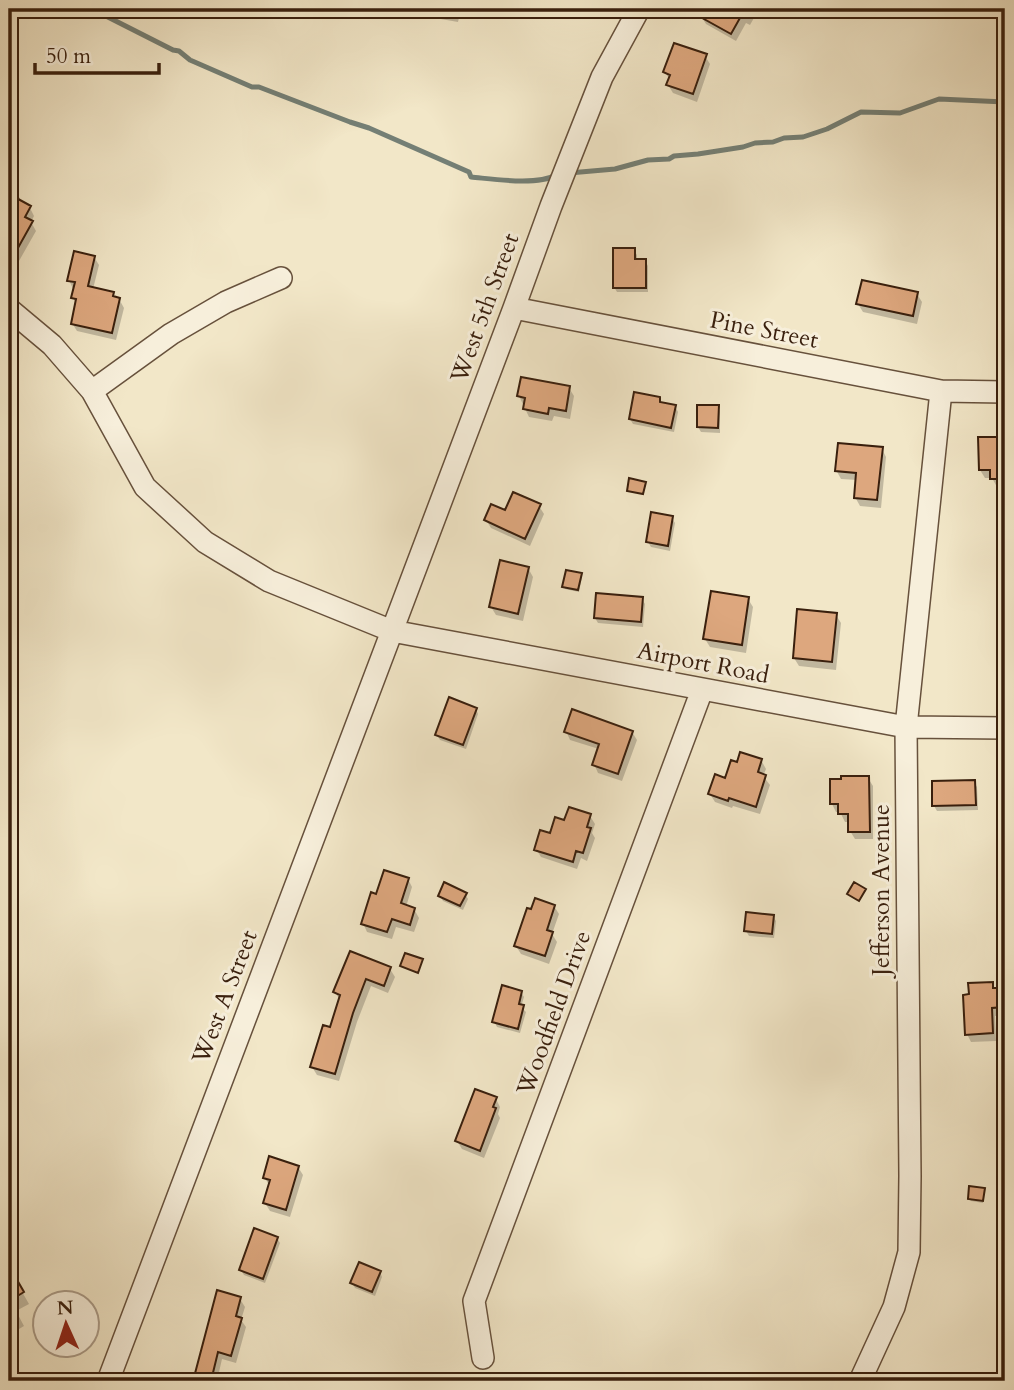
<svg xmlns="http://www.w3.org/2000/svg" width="1014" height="1390" font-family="Cardo,serif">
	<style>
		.shadow { fill: #0003 }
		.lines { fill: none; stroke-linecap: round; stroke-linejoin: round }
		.stream { stroke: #747f75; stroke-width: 5 }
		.building { fill: #dda77e; stroke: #391f0d; stroke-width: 2 }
		.minor-casing { stroke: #67513c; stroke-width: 24 }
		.minor { stroke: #f7efdb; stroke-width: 21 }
		.labels { text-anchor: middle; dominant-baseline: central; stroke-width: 6; stroke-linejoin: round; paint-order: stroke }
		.street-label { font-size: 24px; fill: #391f0d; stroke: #f7efdb }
	</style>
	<rect width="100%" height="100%" fill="#f2e7c8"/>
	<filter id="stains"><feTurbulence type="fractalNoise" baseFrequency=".00286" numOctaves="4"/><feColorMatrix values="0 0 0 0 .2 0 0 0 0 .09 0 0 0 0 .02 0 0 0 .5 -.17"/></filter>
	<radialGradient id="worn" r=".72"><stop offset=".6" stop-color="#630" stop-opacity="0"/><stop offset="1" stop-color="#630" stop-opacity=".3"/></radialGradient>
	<!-- shadow -->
	<path class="shadow" d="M 388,9 L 461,9 L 458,22 L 389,10 Z
		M 706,9 L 759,9 L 750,25 L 746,23 L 736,41 L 706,24 L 701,16 Z
		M 705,56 L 710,64 L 697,102 L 673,93 L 668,85 L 670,80 L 665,72 Z
		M 9,190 L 18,195 L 23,204 L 30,208 L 34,216 L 31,222 L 36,231 L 19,261 L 9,256 Z
		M 634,250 L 637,255 L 637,260 L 645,260 L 648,266 L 648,292 L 617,292 L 614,287 Z
		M 94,257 L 99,265 L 93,289 L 112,293 L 115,298 L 119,299 L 124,308 L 116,340 L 77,331 L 72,323 L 77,304 L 73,298 L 75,289 L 73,289 L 69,280 Z
		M 917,294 L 922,302 L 917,324 L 863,312 L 858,304 Z
		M 569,388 L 574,396 L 570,419 L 554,416 L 552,421 L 529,417 L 519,396 Z
		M 9,396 L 18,409 L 9,418 Z
		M 659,399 L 662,404 L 675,406 L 678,412 L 674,432 L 633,424 L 630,419 Z
		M 718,407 L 720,412 L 720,433 L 701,432 L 698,427 Z
		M 1001,439 L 1005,445 L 1005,487 L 997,487 L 992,478 L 985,478 L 980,470 Z
		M 882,449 L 886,457 L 881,508 L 860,506 L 855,497 L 857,480 L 841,479 L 836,470 Z
		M 539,506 L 544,514 L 530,546 L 491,528 L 486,520 L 505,512 Z
		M 672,518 L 675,523 L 670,551 L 651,547 L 648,542 Z
		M 528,568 L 533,577 L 523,621 L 496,615 L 491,607 Z
		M 581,575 L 582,577 L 579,592 L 565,589 L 564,587 Z
		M 642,599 L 645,604 L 643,627 L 598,623 L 595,618 Z
		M 748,599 L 753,607 L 746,653 L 710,647 L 705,639 Z
		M 836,615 L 841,623 L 836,670 L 799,666 L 794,658 Z
		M 1003,658 L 1005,658 L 1005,686 L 1003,682 Z
		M 476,709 L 478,714 L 466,749 L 440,740 L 437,735 Z
		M 566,731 L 632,732 L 637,740 L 622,781 L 598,773 L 594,764 L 599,749 L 570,740 Z
		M 761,760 L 766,769 L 763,776 L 770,785 L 760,814 L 733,806 L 732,808 L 715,802 L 710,794 L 726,780 L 738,764 Z
		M 868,778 L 873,786 L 873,839 L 855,839 L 850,831 L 850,822 L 845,822 L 840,812 L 836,812 L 832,804 Z
		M 974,782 L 977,787 L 978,810 L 937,811 L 934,806 Z
		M 590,816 L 595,824 L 592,833 L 595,838 L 587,861 L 581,858 L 577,869 L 541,857 L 536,849 L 565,822 Z
		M 408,879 L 412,887 L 406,907 L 414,909 L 419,918 L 414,932 L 396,927 L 392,939 L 367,932 L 363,923 L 378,896 Z
		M 465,894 L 468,899 L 463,910 L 443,901 L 440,896 Z
		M 554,906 L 559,914 L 552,934 L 557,942 L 549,964 L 521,954 L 516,946 Z
		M 773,916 L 776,921 L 774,938 L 749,936 L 746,931 Z
		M 390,969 L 395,977 L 388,993 L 371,986 L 357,1022 L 339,1081 L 317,1075 L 312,1067 L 331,1029 L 340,1000 L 335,992 Z
		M 992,984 L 995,990 L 1005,989 L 1005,1015 L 995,1016 L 996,1041 L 971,1042 L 967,1034 Z
		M 521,992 L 524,997 L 521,1007 L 526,1012 L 520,1033 L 497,1027 L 494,1021 Z
		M 496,1099 L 500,1107 L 498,1114 L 500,1118 L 484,1158 L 462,1149 L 457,1141 Z
		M 298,1167 L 303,1175 L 290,1217 L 270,1211 L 265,1203 L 270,1187 L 265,1178 Z
		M 984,1190 L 983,1203 L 971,1201 L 969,1199 Z
		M 277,1238 L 280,1243 L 265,1283 L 244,1275 L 241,1270 Z
		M 9,1269 L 29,1304 L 16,1311 L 24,1326 L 9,1335 Z
		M 380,1272 L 382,1277 L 375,1296 L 355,1288 L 352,1283 Z
		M 218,1293 L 240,1299 L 245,1307 L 241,1320 L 246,1327 L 236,1363 L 222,1359 L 217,1381 L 195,1381 Z"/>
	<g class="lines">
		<!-- stream -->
		<path class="stream" d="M 92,9 L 173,50 L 179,51 L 190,60 L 252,87 L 259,87 L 350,122 L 369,128 L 469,172 L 471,177 C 493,179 537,186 556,175
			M 569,173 L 615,169 L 648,160 L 669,159 L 674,156 L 698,154 L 743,147 L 755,143 L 773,142 L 784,138 L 803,137 L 827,129 L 861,112 L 900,113 L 939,99 L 1005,102"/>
	</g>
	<!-- building -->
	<path class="building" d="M 686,9 L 745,9 L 731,34 Z
		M 674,43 L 707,54 L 693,94 L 666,85 L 670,75 L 663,72 Z
		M 9,194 L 31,206 L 25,217 L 33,221 L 9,264 Z
		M 613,248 L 635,248 L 635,259 L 646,259 L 646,288 L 613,288 Z
		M 74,251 L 95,256 L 88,286 L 114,292 L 113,296 L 120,298 L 112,333 L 71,324 L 76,299 L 71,298 L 75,282 L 67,281 Z
		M 862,280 L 918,292 L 913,316 L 856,304 Z
		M 521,377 L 570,386 L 566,411 L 549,408 L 548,414 L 523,409 L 525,398 L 517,396 Z
		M 634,392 L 660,397 L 660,402 L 676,405 L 671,428 L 629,419 Z
		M 697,405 L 719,405 L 718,428 L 697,427 Z
		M 978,437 L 1002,437 L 1002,444 L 1005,444 L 1005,479 L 990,479 L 990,470 L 979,470 Z
		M 838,443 L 883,447 L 877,500 L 854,498 L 856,473 L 835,471 Z
		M 629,478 L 646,482 L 643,494 L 627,491 Z
		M 513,492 L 541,504 L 525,539 L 484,520 L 491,504 L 505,510 Z
		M 651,512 L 673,516 L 668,546 L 646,542 Z
		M 500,560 L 529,567 L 518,614 L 489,607 Z
		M 566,570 L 582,573 L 578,590 L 562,587 Z
		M 711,591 L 749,597 L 742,645 L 703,639 Z
		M 596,593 L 643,597 L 641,622 L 594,618 Z
		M 797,609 L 837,613 L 832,662 L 793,658 Z
		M 449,697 L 477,708 L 463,745 L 435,735 Z
		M 572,709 L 633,731 L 618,774 L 592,765 L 599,744 L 564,732 Z
		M 740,752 L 762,759 L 758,772 L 766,775 L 756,807 L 729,798 L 728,801 L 708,794 L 715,774 L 725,778 L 731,760 L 737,762 Z
		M 841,776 L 869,776 L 870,832 L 848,832 L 848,814 L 838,814 L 838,804 L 830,804 L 830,779 L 841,779 Z
		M 975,780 L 976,805 L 932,806 L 932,781 Z
		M 569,807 L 591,814 L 587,827 L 591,828 L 583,853 L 576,851 L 573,862 L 534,850 L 540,830 L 550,833 L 555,817 L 564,820 Z
		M 384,870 L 409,878 L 401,903 L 415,908 L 410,925 L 392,919 L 387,932 L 361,924 L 371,892 L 376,894 Z
		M 444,882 L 467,893 L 460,906 L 438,896 Z
		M 854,882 L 866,889 L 859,901 L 847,894 Z
		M 535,898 L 555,905 L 547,930 L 553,932 L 545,956 L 514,946 L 527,908 L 531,909 Z
		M 746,912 L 774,915 L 772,934 L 744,931 Z
		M 350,951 L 391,967 L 384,986 L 366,979 L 353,1013 L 335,1074 L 310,1067 L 323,1025 L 330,1027 L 340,995 L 333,992 Z
		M 405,953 L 423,959 L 418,973 L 400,966 Z
		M 993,982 L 993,988 L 1005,988 L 1005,1007 L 992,1008 L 993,1033 L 965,1035 L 963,995 L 969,994 L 968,983 Z
		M 502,985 L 522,991 L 519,1004 L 524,1005 L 518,1029 L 492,1022 Z
		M 475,1089 L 497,1097 L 493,1107 L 496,1108 L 480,1151 L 455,1141 Z
		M 269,1156 L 299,1166 L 286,1210 L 263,1203 L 270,1180 L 263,1178 Z
		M 969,1186 L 985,1188 L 983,1201 L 968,1199 Z
		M 254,1228 L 278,1237 L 263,1279 L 239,1270 Z
		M 359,1262 L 381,1271 L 372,1292 L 350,1283 Z
		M 9,1266 L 24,1292 L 9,1301 Z
		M 217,1290 L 241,1297 L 236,1316 L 242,1318 L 231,1356 L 218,1352 L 211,1381 L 193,1381 Z"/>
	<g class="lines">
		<defs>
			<path id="minor" d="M 514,308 L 941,391 L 1005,392
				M 9,309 L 52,345 L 92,391 L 145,487 L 205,542 L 269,581 L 392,631 L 906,727 L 1005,728
				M 92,391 L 171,334 L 226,302 L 281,278
				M 483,1358 L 474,1301 L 702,690
				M 108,1381 L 392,631 L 514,308 L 551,206 L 602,77 L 639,9
				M 860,1381 L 894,1307 L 909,1252 L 910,1176 L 906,727 L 941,391"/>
		</defs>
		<!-- minor casing -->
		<use href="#minor" class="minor-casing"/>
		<!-- minor -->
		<use href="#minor" class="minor"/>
	</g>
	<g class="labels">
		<!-- street labels -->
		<g class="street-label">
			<text transform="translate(485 308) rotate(-70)">West 5th Street</text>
			<text transform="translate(764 330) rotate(11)">Pine Street</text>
			<text transform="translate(703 663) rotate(11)">Airport Road</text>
			<text transform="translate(881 890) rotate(-90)">Jefferson Avenue</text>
			<text transform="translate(225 997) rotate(-69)">West A Street</text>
			<text transform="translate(554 1013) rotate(-70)">Woodfield Drive</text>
		</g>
	</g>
	<!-- margin -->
	<rect width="1014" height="1390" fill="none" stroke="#f2e7c8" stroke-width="35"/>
	<rect x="10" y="10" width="993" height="1369" fill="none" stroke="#391f0d" stroke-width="3.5"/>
	<rect x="18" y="18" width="979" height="1355" fill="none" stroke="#391f0d" stroke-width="2"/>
	<!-- north arrow -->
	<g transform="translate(66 1324) rotate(357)"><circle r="33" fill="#f7efdb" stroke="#ab9c89" stroke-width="2"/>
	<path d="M0-5L12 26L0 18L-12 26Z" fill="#8f2418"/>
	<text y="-10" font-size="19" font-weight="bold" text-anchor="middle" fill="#391f0d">N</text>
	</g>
	<!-- scale -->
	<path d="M35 63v10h124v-10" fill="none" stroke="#391f0d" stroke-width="3.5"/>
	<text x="46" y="63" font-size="21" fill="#391f0d" stroke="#f7efdb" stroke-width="5" paint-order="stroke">50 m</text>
	<rect width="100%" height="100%" filter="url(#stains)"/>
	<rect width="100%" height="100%" fill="url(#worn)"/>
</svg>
